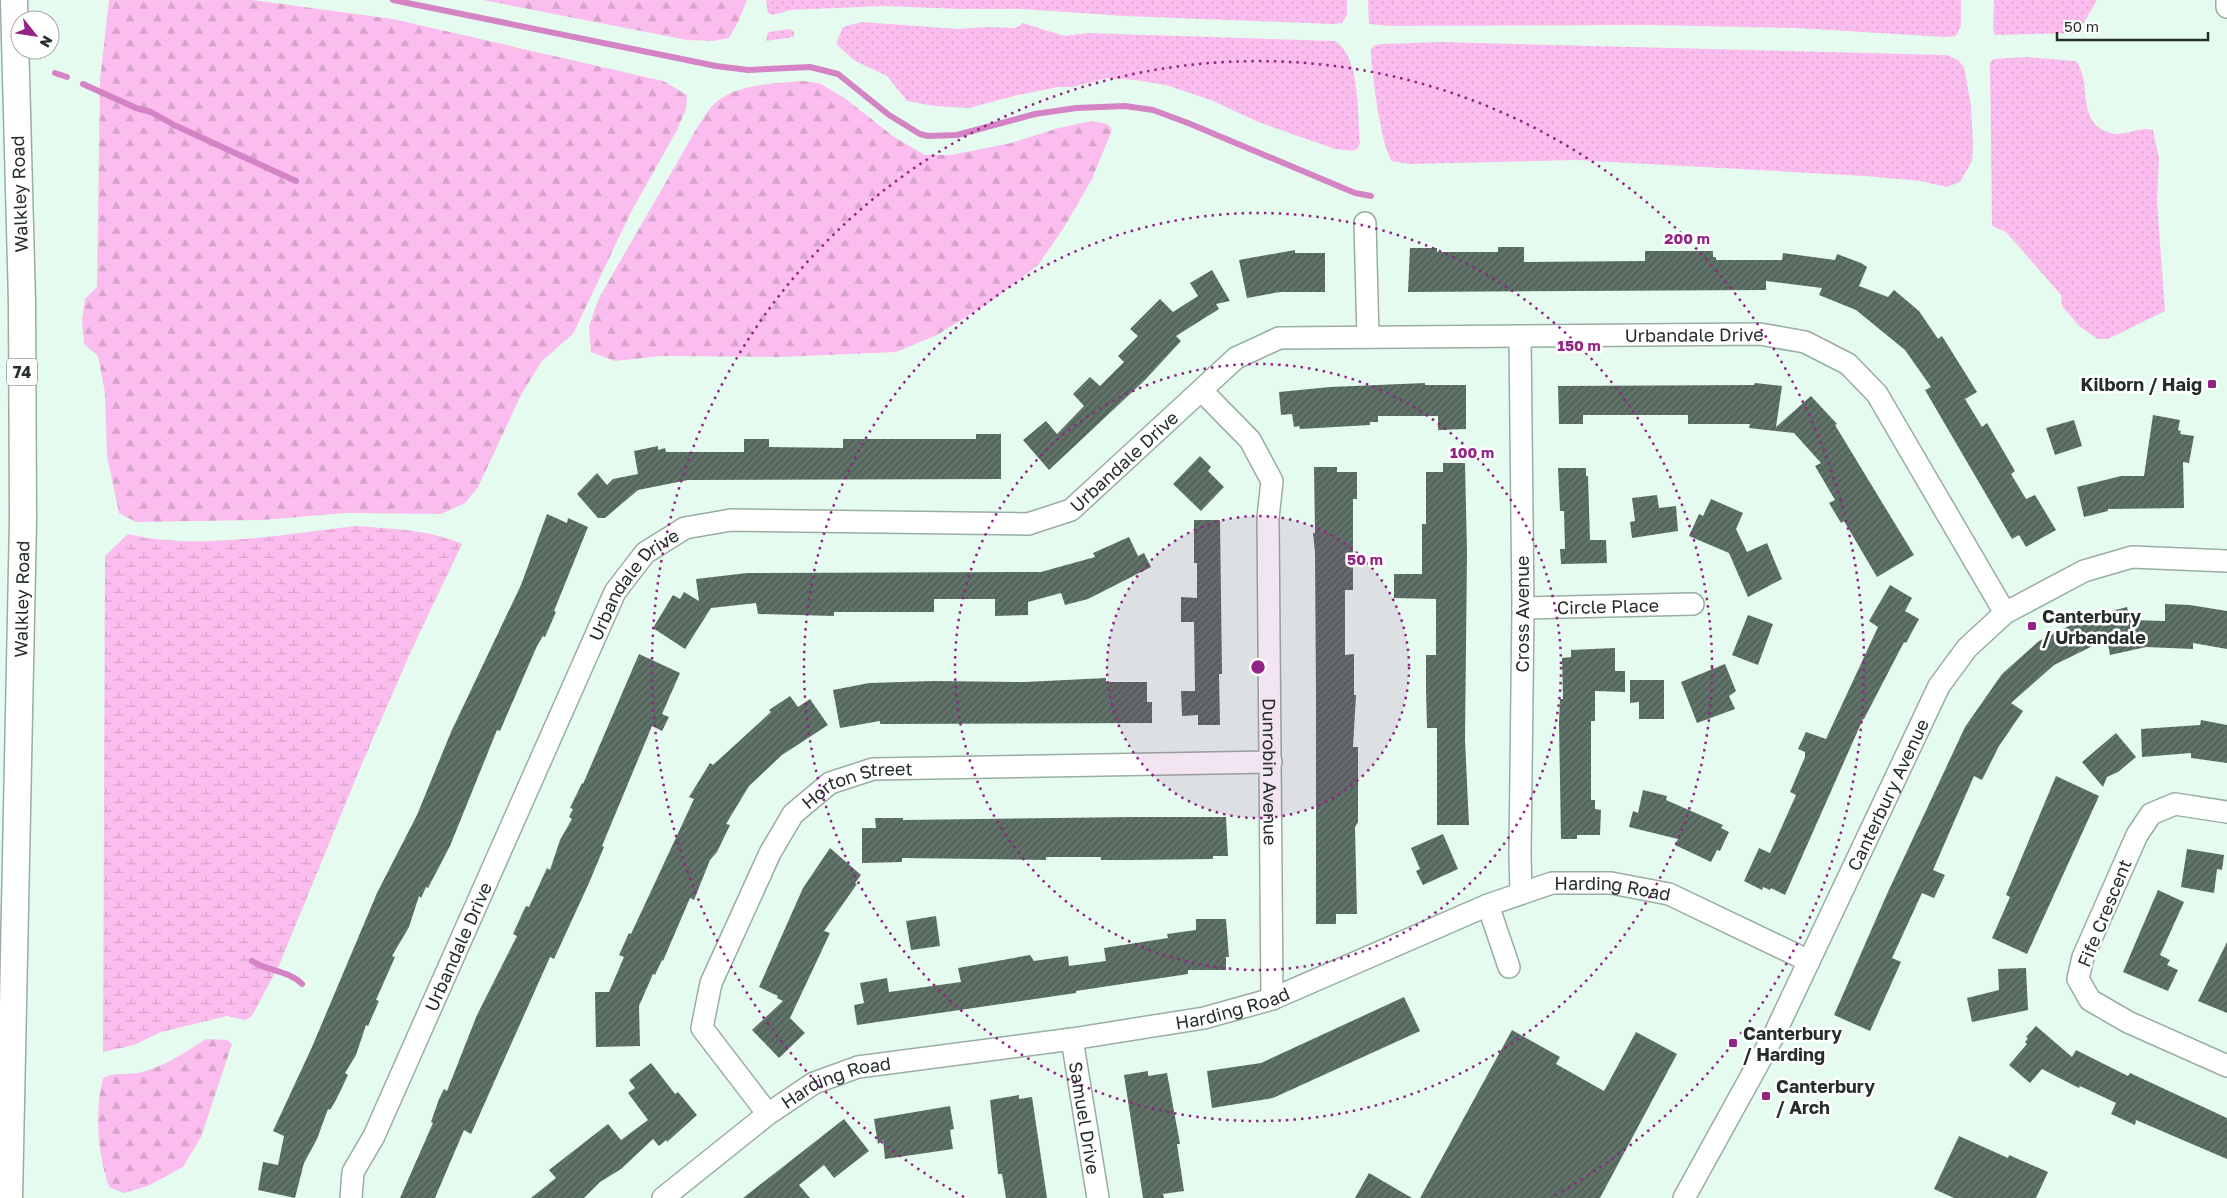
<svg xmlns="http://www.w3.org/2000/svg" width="2227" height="1198" font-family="'Golos Text',sans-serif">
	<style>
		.grass { fill: url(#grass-dots) }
		.forest { fill: url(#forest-firs) }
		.wetland { fill: url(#wetland-marsh) }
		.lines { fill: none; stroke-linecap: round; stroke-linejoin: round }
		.stream { stroke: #d483c4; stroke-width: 6 }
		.building { fill: url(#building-hatch) }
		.minor-casing { stroke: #99ada2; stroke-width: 24 }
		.major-casing { stroke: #99ada2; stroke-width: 29 }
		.minor { stroke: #fff; stroke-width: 21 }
		.major { stroke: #fff; stroke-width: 26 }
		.ring { fill: none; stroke: #932484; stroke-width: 2.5; stroke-dasharray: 2.5 5 }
		.poi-dot { fill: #932484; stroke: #fff; stroke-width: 2 }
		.labels { text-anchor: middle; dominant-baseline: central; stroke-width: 5; stroke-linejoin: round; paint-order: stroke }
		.shield { fill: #fff; stroke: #666d69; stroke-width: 1 }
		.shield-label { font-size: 16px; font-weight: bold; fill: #252e29 }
		.street-label { font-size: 18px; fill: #252e29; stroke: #fff }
		.poi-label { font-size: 18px; font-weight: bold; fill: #252e29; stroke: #fff; text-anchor: start }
		.centre { fill: #932484; stroke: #fff; stroke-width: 2.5 }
		.ring-label { font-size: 15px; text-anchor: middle; font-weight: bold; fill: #932484; stroke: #fff; stroke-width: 5; stroke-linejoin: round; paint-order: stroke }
	</style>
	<defs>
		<pattern id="grass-dots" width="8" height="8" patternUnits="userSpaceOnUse" patternTransform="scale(1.25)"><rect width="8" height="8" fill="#fabded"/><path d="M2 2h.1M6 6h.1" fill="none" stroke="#d6a3cb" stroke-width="1.8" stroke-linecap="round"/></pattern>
		<pattern id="forest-firs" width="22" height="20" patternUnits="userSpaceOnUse" patternTransform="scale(1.25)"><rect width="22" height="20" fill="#fabded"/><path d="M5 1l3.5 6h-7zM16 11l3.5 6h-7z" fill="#d6a3cb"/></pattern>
		<pattern id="wetland-marsh" width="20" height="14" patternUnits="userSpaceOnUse" patternTransform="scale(1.25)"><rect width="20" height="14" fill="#fabded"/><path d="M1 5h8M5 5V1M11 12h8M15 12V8" fill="none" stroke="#d6a3cb"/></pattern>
		<pattern id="building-hatch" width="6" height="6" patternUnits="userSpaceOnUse" patternTransform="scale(1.25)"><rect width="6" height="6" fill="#55685e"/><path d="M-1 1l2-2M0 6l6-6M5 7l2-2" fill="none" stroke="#6f7e76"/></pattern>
	</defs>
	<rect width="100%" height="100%" fill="#e6fbf0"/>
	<!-- grass -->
	<path class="grass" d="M 766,0 L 1347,0 L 1347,15 L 1342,23 L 1334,24 L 1125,16 L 1022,9 L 960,9 L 884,6 L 790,10 L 773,15 L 768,13 Z
		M 1368,0 L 1961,0 L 1961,26 L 1956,36 L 1945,37 L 1796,28 L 1648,25 L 1389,26 L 1369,24 Z
		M 1994,0 L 2097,0 L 2078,33 L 1995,35 L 1993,29 Z
		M 862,22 L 958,29 L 988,27 L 1016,28 L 1023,23 L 1064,36 L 1088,33 L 1335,41 C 1361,57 1357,115 1360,143 L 1357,149 L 1353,151 L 1335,149 L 1258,122 L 1211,100 L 1166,85 L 1135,80 L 1107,78 L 1073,87 L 1058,87 L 1014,96 L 969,108 L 934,106 L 907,101 L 887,76 L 855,61 L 836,44 L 843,27 Z
		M 790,29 L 794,32 L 794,37 L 766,41 L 768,32 Z
		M 1440,42 L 1947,55 L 1958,60 L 1964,67 L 1971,106 L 1973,146 L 1972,161 L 1960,182 L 1947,187 L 1920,181 L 1865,176 L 1576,160 L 1409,164 L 1392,161 C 1381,147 1371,69 1371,49 L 1375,45 L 1383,44 Z
		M 2026,57 L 2076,61 C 2093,84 2075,124 2111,133 C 2125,137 2139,126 2153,130 L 2159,158 L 2157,201 L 2165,311 L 2108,339 L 2098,339 L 2080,327 L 2062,306 L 2061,295 L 2006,232 L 1992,226 L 1990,63 L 1993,59 Z"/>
	<!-- forest -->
	<path class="forest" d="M 109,0 L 252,0 L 393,19 L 663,81 L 687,95 L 686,109 L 677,130 L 631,212 L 573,334 L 542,361 L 522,393 L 478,487 L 465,503 L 441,514 L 347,513 L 262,520 L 136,522 L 119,513 L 107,456 L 105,393 L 98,356 L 84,344 L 82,320 L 85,299 L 97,287 L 100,80 Z
		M 483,0 L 747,0 L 739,20 L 729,38 L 713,41 L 687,40 Z
		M 802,81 L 819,83 L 846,99 L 894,137 L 925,155 L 951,155 L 1011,143 L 1055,129 L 1091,121 L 1108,124 L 1112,130 L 1092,179 L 1063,229 L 1038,265 L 990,302 L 937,335 L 896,352 L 781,357 L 662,356 L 615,361 L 591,352 L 589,326 L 599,298 L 697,128 C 702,121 707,111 713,105 C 735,83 774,84 802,81 Z
		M 206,1039 L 227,1040 L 232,1044 L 201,1137 L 183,1167 L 148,1186 L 124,1193 L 109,1187 C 98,1154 94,1113 103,1078 C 113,1072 126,1075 138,1073 C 162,1068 186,1052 206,1039 Z"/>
	<!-- wetland -->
	<path class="wetland" d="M 355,526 C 391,529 428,529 462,544 L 411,651 L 361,766 L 280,963 L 252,1016 L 245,1020 L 227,1016 L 161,1032 L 134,1045 L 103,1052 L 105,556 L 128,534 C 197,551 284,534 355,526 Z"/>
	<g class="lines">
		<!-- stream -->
		<path class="stream" d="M 393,0 L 716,66 L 748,70 L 810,67 L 838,74 L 889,115 L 920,134 L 928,136 L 957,135 L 1035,114 L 1076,108 L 1125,106 L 1153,110 L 1188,123 L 1355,193 L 1371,196
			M 55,73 L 67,77
			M 83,84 L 136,108 L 151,112 L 174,125 L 296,181
			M 252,961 C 267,971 288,970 302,984"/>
	</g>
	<!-- building -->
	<path class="building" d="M 1498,247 L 1524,247 L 1524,262 L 1645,261 L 1645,251 L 1713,251 L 1713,257 L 1716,257 L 1716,260 L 1782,260 L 1783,253 L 1835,260 L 1837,254 L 1861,263 L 1867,267 L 1859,286 L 1888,297 L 1894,290 L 1919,311 L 1938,339 L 1942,336 L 1977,392 L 1965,399 L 1982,427 L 1987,423 L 2015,471 L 2011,474 L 2026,499 L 2035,495 L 2056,530 L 2026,547 L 2019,535 L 2012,539 L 1925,390 L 1931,387 L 1905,350 L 1856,310 L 1819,295 L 1822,288 L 1766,281 L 1766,290 L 1408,292 L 1410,248 L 1437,248 L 1437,252 L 1498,252 Z
		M 1295,250 L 1295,253 L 1325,253 L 1325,292 L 1280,292 L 1247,298 L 1239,260 Z
		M 1212,270 L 1230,301 L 1216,304 L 1219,309 L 1176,336 L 1181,341 L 1145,380 L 1049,470 L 1023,440 L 1046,421 L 1057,434 L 1084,406 L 1073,394 L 1090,377 L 1100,386 L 1124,362 L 1118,356 L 1138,336 L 1130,329 L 1160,299 L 1173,312 L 1198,296 L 1190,283 Z
		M 1425,383 L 1425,385 L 1466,385 L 1466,429 L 1438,430 L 1438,416 L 1378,416 L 1378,422 L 1370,422 L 1370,425 L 1300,429 L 1299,426 L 1294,427 L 1292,414 L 1281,415 L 1279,392 L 1330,387 Z
		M 1755,383 L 1782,386 L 1776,427 L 1811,396 L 1837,424 L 1835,425 L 1914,555 L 1877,577 L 1844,521 L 1841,523 L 1829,503 L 1835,500 L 1815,466 L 1821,463 L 1794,433 L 1749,428 L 1750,424 L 1688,424 L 1688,415 L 1583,415 L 1583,424 L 1559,424 L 1558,386 L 1754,385 Z
		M 2153,415 L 2180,420 L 2178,430 L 2181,431 L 2180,434 L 2194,436 L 2189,463 L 2183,462 L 2184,508 L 2108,509 L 2108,511 L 2084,517 L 2077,487 L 2121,476 L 2144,476 Z
		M 2074,420 L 2082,446 L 2055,455 L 2046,428 Z
		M 976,434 L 1001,434 L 1001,479 L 688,480 L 638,490 L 605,518 L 598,518 L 577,494 L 597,473 L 607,485 L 613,479 L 638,474 L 634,451 L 658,446 L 658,450 L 665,448 L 666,452 L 744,452 L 744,439 L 769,439 L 769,447 L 843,448 L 843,439 L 976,439 Z
		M 1200,456 L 1211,467 L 1208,471 L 1224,487 L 1201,511 L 1173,484 Z
		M 1443,463 L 1465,463 L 1467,552 L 1465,740 L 1469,825 L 1437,825 L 1437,728 L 1427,728 L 1426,689 L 1426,655 L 1436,655 L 1436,599 L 1394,598 L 1394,574 L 1422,574 L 1422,524 L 1426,524 L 1426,472 L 1443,472 Z
		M 1314,467 L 1337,467 L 1337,472 L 1357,472 L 1357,499 L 1353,499 L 1353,590 L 1345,590 L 1345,655 L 1354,654 L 1354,695 L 1356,695 L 1353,747 L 1358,747 L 1358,822 L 1355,827 L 1357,914 L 1336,914 L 1336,924 L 1316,924 L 1316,695 L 1315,552 L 1313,533 L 1315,533 Z
		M 1558,468 L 1586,468 L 1586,476 L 1588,476 L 1590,540 L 1606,540 L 1607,563 L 1561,564 L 1560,549 L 1565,549 L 1564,511 L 1560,511 Z
		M 1657,495 L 1659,508 L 1676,506 L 1678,531 L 1632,538 L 1630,522 L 1635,521 L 1632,498 Z
		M 1711,499 L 1743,513 L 1736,529 L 1747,552 L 1767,543 L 1782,579 L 1748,597 L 1729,553 L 1689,536 L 1699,514 L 1703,516 Z
		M 547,514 L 567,523 L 568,518 L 588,527 L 554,611 L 556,612 L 545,637 L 543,636 L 537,646 L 500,731 L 497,730 L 450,846 L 428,888 L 426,887 L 421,898 L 419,896 L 409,927 L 392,956 L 395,957 L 376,1000 L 379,1001 L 368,1026 L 366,1025 L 356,1055 L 345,1073 L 348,1075 L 336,1100 L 330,1110 L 328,1109 L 317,1139 L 304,1163 L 295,1198 L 258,1190 L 263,1162 L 278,1165 L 284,1136 L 273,1131 L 312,1047 L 377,893 L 417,815 L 451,732 L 521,585 Z
		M 1194,520 L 1220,520 L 1222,674 L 1219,674 L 1220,725 L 1198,725 L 1198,715 L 1182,716 L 1181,691 L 1195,691 L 1194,622 L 1181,622 L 1181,597 L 1197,598 L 1197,563 L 1194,563 Z
		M 1129,537 L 1138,556 L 1144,553 L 1151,567 L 1088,599 L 1065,605 L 1061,593 L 1028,602 L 1028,615 L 995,616 L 995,599 L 934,599 L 934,612 L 834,612 L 834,616 L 758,614 L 756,603 L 711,608 L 685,649 L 653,628 L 673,595 L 680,599 L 684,592 L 699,601 L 696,579 L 747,573 L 1041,572 L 1095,557 L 1093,553 Z
		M 1890,585 L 1912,598 L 1905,611 L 1919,619 L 1906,643 L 1904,642 L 1864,719 L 1863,719 L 1785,895 L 1771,888 L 1770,890 L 1763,887 L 1762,890 L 1744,881 L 1759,848 L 1770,853 L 1796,795 L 1790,792 L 1805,757 L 1805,752 L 1798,749 L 1806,732 L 1826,739 L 1878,627 L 1869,621 Z
		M 2165,604 L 2190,605 L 2227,611 L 2227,649 L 2193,643 L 2193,649 L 2146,647 L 2110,655 L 2107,639 L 2054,665 L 2011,703 L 2023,711 L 1999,746 L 1982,780 L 1974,776 L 1933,870 L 1945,875 L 1934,898 L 1922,893 L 1892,958 L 1901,962 L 1870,1031 L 1834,1015 L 1887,894 L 1965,727 L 2002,674 L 2039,641 L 2091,615 L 2105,612 L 2110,620 L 2108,612 L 2127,607 L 2130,620 L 2165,621 Z
		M 1748,615 L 1773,624 L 1758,665 L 1732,655 Z
		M 1615,648 L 1615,671 L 1625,671 L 1625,692 L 1595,691 L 1595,721 L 1591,721 L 1591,800 L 1595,800 L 1595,809 L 1601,810 L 1600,835 L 1577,835 L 1577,839 L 1561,839 L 1559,723 L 1560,699 L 1563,699 L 1562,658 L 1571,657 L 1571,650 Z
		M 639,654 L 680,673 L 662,714 L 669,717 L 662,731 L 652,726 L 602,846 L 604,847 L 589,883 L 554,959 L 550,957 L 471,1134 L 464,1130 L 435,1198 L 400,1198 L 433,1123 L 431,1122 L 439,1099 L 444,1089 L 447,1091 L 477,1015 L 517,936 L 513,934 L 523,912 L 526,906 L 529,907 L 547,868 L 550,870 L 560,840 L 572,819 L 569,817 L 573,809 L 570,808 L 582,783 L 583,784 Z
		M 1725,664 L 1736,691 L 1729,696 L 1735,709 L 1697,723 L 1681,682 Z
		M 1106,678 L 1106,682 L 1147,682 L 1147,702 L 1152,702 L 1152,723 L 880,724 L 880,721 L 840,728 L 833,690 L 869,683 L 933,681 L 1025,682 Z
		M 1630,680 L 1664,680 L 1664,719 L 1639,719 L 1639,702 L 1630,703 Z
		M 790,696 L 798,707 L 810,699 L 828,725 L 782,755 L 749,786 L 726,824 L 730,825 L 717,852 L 710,860 L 694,900 L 690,898 L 663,961 L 662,960 L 655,975 L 653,974 L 639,1006 L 640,1046 L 596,1047 L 595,992 L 609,992 L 624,957 L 619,955 L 629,933 L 631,934 L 694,799 L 689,797 L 710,763 L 713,765 L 771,712 L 769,710 Z
		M 2201,720 L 2227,725 L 2227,763 L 2191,758 L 2191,753 L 2142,757 L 2141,729 L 2200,725 Z
		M 2116,733 L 2136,757 L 2118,772 L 2107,777 L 2103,787 L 2082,762 Z
		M 2056,776 L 2099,796 L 2027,954 L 1992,938 L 2010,897 L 2006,895 Z
		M 1643,790 L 1667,796 L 1666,800 L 1723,825 L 1721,828 L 1729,832 L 1720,851 L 1717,850 L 1711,862 L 1675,845 L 1678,839 L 1629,827 L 1633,811 L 1638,813 Z
		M 1134,817 L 1226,817 L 1228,856 L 1213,856 L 1213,859 L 1129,860 L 1101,860 L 1101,857 L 1046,857 L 1046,860 L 902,858 L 902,862 L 862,863 L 862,828 L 876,828 L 875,818 L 903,818 L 903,820 Z
		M 1443,834 L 1458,869 L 1423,885 L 1416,871 L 1420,869 L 1411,848 Z
		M 830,848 L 861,875 L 855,883 L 857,884 L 824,931 L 830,933 L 790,1018 L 805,1033 L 779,1058 L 752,1030 L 783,1001 L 777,998 L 778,996 L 759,987 L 803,888 Z
		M 2187,849 L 2224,855 L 2222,870 L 2217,869 L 2214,893 L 2181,887 Z
		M 2158,890 L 2184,902 L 2160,955 L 2170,960 L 2167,965 L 2178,970 L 2168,991 L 2123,972 Z
		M 936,916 L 940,946 L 911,950 L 906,921 Z
		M 1196,919 L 1226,919 L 1229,957 L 1226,957 L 1226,970 L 1188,970 L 1188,974 L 1076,991 L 1076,993 L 857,1025 L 854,1005 L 864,1003 L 860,983 L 887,978 L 889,992 L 961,982 L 958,968 L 1030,955 L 1034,961 L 1068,956 L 1069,966 L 1106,961 L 1104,948 L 1168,938 L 1167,934 L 1196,930 Z
		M 2227,942 L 2227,1013 L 2198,1001 Z
		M 2026,968 L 2028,1010 L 1972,1022 L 1967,998 L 1999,990 L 1998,969 Z
		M 1404,997 L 1420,1031 L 1273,1098 L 1212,1108 L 1207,1071 L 1261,1063 Z
		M 2036,1026 L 2072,1057 L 2076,1050 L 2128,1076 L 2130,1073 L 2227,1118 L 2227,1159 L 2136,1120 L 2135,1125 L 2111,1114 L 2116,1103 L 2080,1086 L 2079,1088 L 2042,1069 L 2030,1083 L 2009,1065 L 2027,1044 L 2025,1042 L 2028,1038 L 2026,1037 Z
		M 1512,1030 L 1560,1057 L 1556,1064 L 1604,1091 L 1636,1032 L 1677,1054 L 1600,1198 L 1420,1198 Z
		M 651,1063 L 675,1094 L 678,1092 L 697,1115 L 667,1142 L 666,1140 L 659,1146 L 653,1139 L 621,1169 L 600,1182 L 584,1198 L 531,1198 L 556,1178 L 549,1170 L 608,1124 L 621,1140 L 648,1120 L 628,1093 L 635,1088 L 629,1080 Z
		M 1148,1071 L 1148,1076 L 1167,1073 L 1180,1144 L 1177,1144 L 1184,1191 L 1163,1194 L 1164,1198 L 1143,1198 L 1124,1075 Z
		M 1019,1095 L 1019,1099 L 1032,1097 L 1047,1198 L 1006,1198 L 1002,1174 L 998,1174 L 990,1100 Z
		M 950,1106 L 954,1129 L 950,1130 L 953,1149 L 885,1159 L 883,1140 L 878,1144 L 874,1119 Z
		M 844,1119 L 869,1151 L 834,1178 L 824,1165 L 799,1185 L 810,1198 L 743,1198 Z
		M 1959,1136 L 2008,1158 L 2009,1155 L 2048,1172 L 2036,1198 L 1954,1198 L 1934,1189 Z
		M 1369,1173 L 1412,1198 L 1355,1198 Z"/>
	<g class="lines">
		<defs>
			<g id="minor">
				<path d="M 2227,0 L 2227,7"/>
				<path d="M 1365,223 L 1368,337"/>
				<path d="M 1520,336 L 1523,608 L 1520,855 L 1521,893"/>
				<path id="s1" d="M 1202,391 L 1250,440 L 1272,481 L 1268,518 L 1272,999"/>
				<path id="s2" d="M 1523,608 L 1693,604"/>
				<path d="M 2227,812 L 2175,804 L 2151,814 L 2137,835 L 2083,957 L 2078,979 L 2090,1000 L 2128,1022 L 2227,1066"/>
				<path d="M 1488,905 L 1509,967"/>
				<path id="s3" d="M 1072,1039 L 1098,1198"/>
				<path id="s4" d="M 768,1114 L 702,1028 L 711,983 L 770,853 L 793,814 L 830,783 L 873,769 L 1271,762"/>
				<path id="s5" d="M 351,1198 L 353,1172 L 374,1136 L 615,592 L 645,553 L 685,528 L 731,520 L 1028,524 L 1071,510 L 1236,358 L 1279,338 L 1760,334 L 1805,342 L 1848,364 L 1877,394 L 2005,613"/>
				<path id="s6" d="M 663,1198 L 768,1114 L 814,1083 L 858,1067 L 1072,1039 L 1204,1018 L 1272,999 L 1488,905 L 1552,883 L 1611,883 L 1669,894 L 1809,961"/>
				<path id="s7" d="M 1684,1198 L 1775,1033 L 1939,686 L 1967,648 L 2005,613 L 2084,571 L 2132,557 L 2227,561"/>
			</g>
			<g id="major">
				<path id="s8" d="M 9,1198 L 23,520 L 22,302 L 14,0"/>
			</g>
		</defs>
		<!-- minor casing -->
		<use href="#minor" class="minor-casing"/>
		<!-- major casing -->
		<use href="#major" class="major-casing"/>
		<!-- minor -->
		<use href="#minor" class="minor"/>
		<!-- major -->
		<use href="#major" class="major"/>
	</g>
	<!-- distance rings -->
	<circle cx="1258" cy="667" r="151" fill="#932484" fill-opacity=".12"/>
	<g class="ring">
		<circle cx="1258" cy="667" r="151"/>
		<circle cx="1258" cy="667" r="303"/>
		<circle cx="1258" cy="667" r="454"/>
		<path d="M964 1197A606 606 0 1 1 1552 1197"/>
	</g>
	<!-- markers -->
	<g class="poi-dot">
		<rect x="2207" y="379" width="10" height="10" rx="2.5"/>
		<rect x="2027" y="621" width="10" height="10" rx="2.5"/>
		<rect x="1728" y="1038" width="10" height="10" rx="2.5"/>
		<rect x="1761" y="1091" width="10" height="10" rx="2.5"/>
	</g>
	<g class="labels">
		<!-- shield labels -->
		<rect class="shield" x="7" y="358.5" width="30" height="27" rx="4"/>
		<g class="shield-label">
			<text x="22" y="372">74</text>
		</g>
		<!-- street labels -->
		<g class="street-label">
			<text transform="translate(19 194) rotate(-92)">Walkley Road</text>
			<text stroke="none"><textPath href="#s5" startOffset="1835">Urbandale Drive</textPath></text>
			<text stroke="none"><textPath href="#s5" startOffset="1220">Urbandale Drive</textPath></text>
			<text stroke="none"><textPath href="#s5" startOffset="680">Urbandale Drive</textPath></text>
			<text stroke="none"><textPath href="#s8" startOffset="599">Walkley Road</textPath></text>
			<text stroke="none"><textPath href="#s2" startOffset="85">Circle Place</textPath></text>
			<text transform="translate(1522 614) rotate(-90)">Cross Avenue</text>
			<text stroke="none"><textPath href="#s1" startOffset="406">Dunrobin Avenue</textPath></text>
			<text stroke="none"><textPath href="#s4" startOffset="416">Horton Street</textPath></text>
			<text stroke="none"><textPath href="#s7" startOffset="452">Canterbury Avenue</textPath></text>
			<text stroke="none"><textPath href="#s6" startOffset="1021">Harding Road</textPath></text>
			<text transform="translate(2104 913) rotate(-68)">Fife Crescent</text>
			<text stroke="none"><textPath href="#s5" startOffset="275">Urbandale Drive</textPath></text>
			<text stroke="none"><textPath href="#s6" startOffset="616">Harding Road</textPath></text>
			<text stroke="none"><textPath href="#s6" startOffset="211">Harding Road</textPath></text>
			<text stroke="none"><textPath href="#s3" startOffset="80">Samuel Drive</textPath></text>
		</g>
		<!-- poi labels -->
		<g class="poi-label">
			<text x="2202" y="384" text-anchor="end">Kilborn / Haig</text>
			<text x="2042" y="616">Canterbury<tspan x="2042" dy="21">/ Urbandale</tspan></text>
			<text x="1743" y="1033">Canterbury<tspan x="1743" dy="21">/ Harding</tspan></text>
			<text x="1776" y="1086">Canterbury<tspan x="1776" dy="21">/ Arch</tspan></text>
		</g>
	</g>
	<circle cx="1258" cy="667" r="8" class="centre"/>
	<g class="ring-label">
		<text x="1687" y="244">200 m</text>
		<text x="1579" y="351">150 m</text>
		<text x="1472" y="458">100 m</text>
		<text x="1365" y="565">50 m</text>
	</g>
	<!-- north arrow -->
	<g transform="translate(35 35) rotate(120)"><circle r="24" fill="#ffffff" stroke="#a8aba9"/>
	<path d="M0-4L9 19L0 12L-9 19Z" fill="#932484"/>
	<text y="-8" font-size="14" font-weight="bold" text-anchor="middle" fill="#252e29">N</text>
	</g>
	<!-- scale -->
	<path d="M2057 32v8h151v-8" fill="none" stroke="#252e29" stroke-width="2.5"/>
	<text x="2064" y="32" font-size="15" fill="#252e29" stroke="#ffffff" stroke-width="4" paint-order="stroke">50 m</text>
</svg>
